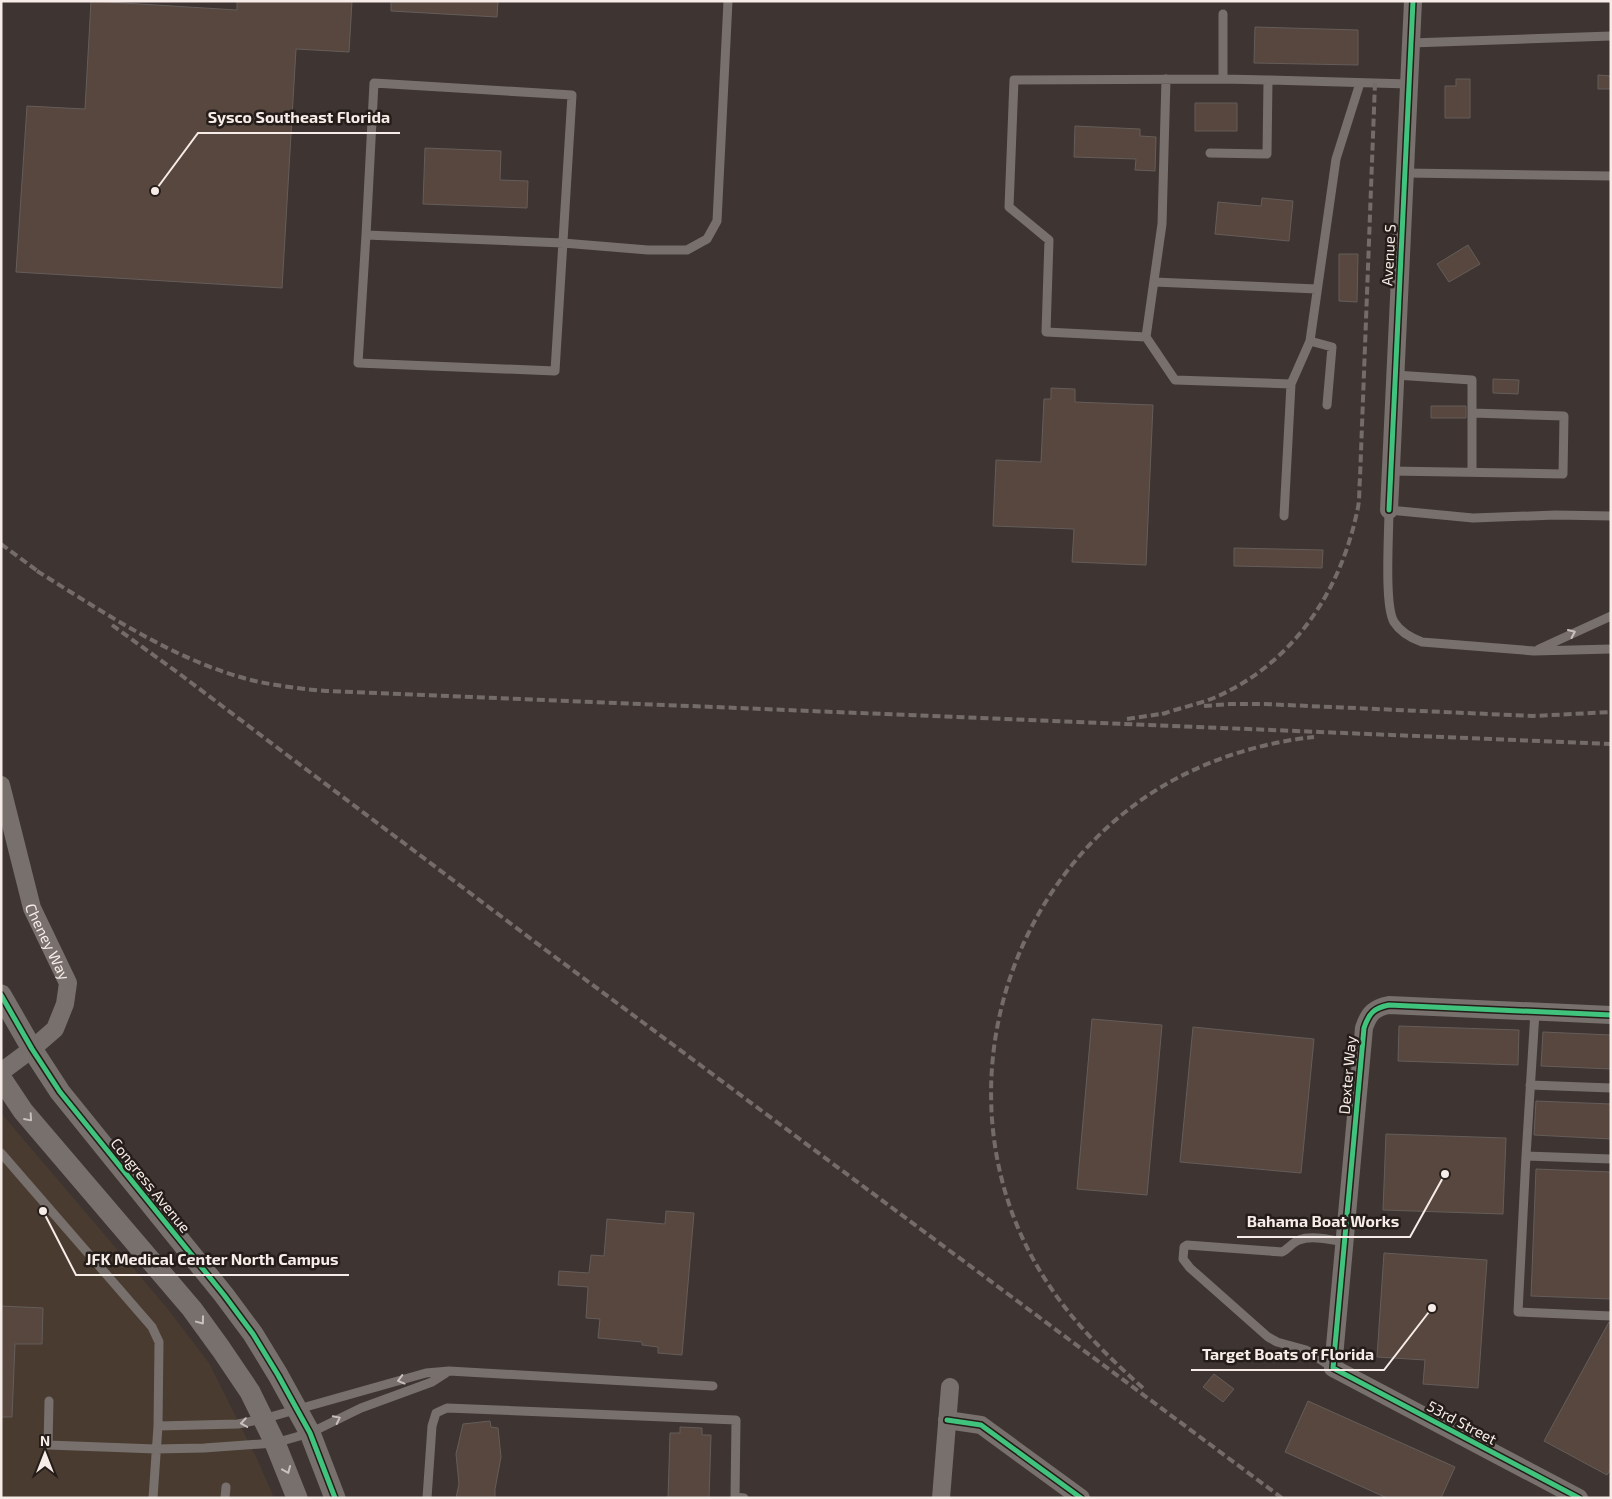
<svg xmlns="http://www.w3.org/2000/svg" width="1612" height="1499" font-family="'Exo 2',sans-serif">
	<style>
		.medical { fill: #493b2f }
		.building { fill: #57473f; stroke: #655d5a }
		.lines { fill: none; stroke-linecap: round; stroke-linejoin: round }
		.service { stroke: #77706d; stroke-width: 9 }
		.minor { stroke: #77706d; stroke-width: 18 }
		.tertiary { stroke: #77706d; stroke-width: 21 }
		.rail { stroke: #746c69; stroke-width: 4; stroke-dasharray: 8 4; stroke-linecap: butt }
		.cycleway-casing { stroke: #251d19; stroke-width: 8 }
		.cycleway { stroke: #40c37c; stroke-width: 5 }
		.oneway { stroke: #cac1bc }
		.labels { text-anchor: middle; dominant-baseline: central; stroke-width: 5; stroke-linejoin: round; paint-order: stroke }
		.street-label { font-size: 15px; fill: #f7ece7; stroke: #251d19 }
		.leader { fill: none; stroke: #f7ece7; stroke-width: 2 }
		.callout-dot { fill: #f7ece7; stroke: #251d19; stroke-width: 2 }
		.callout-label { font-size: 16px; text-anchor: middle; font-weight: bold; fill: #f7ece7; stroke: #251d19; stroke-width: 5; stroke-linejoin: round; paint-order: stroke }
	</style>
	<rect width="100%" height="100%" fill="#3e3532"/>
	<!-- medical -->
	<path class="medical" d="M 1,1113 L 167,1308 L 209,1363 L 258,1461 L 274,1498 L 1,1498 Z"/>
	<!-- building -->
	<path class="building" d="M 91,1 L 237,10 L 237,1 L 352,1 L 349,52 L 296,49 L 282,288 L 16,272 L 27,106 L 85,109 Z
		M 391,1 L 498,1 L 497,17 L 391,11 Z
		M 1255,27 L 1358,30 L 1358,65 L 1254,63 Z
		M 1598,75 L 1611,76 L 1611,89 L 1598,89 Z
		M 1456,79 L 1470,79 L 1470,118 L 1445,118 L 1445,86 L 1456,86 Z
		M 1195,103 L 1237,103 L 1237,131 L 1195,131 Z
		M 1075,126 L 1140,129 L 1140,136 L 1156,137 L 1155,171 L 1135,170 L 1136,159 L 1074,157 Z
		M 425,148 L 501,151 L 500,180 L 528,181 L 527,208 L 423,204 Z
		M 1262,198 L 1293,201 L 1289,241 L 1215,234 L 1218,202 L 1261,206 Z
		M 1468,245 L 1480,264 L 1449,282 L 1437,264 Z
		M 1339,254 L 1358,254 L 1357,302 L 1339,301 Z
		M 1493,379 L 1519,380 L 1518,394 L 1493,393 Z
		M 1051,388 L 1075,389 L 1075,402 L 1153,405 L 1146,565 L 1072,562 L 1074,529 L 993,526 L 996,460 L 1041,462 L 1044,399 L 1051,399 Z
		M 1431,406 L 1466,406 L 1466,418 L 1431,418 Z
		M 1234,548 L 1323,550 L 1322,568 L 1234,566 Z
		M 1092,1019 L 1162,1025 L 1147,1195 L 1077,1189 Z
		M 1399,1026 L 1519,1030 L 1518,1065 L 1398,1061 Z
		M 1193,1027 L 1314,1039 L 1301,1173 L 1180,1162 Z
		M 1543,1032 L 1611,1035 L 1611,1069 L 1541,1066 Z
		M 1536,1101 L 1611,1104 L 1611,1139 L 1534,1135 Z
		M 1386,1134 L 1506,1138 L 1503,1214 L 1383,1210 Z
		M 1536,1169 L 1611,1172 L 1611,1299 L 1531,1296 Z
		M 666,1211 L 694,1213 L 682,1355 L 658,1353 L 658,1347 L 642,1345 L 642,1342 L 598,1338 L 600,1319 L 586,1318 L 588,1287 L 558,1285 L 559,1271 L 589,1273 L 591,1255 L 604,1256 L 607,1219 L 665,1224 Z
		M 1384,1253 L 1487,1260 L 1478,1388 L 1423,1384 L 1425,1360 L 1377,1357 Z
		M 1,1306 L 43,1308 L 42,1344 L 15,1344 L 12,1417 L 1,1417 Z
		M 1609,1322 L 1611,1322 L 1611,1468 L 1607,1475 L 1544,1441 Z
		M 1214,1374 L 1234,1389 L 1223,1402 L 1203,1387 Z
		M 1308,1401 L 1455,1467 L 1441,1498 L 1387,1498 L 1285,1452 Z
		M 490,1421 L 491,1427 L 498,1428 L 501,1457 L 495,1489 L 495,1498 L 456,1498 L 459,1484 L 456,1454 L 463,1424 Z
		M 680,1427 L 702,1428 L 702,1435 L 711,1435 L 709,1498 L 668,1498 L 670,1433 L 680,1433 Z"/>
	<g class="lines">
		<!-- service -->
		<path class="service" d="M 1223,14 L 1223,79 L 1268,80
			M 1411,43 L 1611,36
			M 1223,79 L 1014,80 L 1009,207 L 1049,240 L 1046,332 L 1146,337 L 1175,380 L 1291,384 L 1310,341
			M 1210,153 L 1267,154 L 1268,80 L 1409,84
			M 1405,173 L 1611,176
			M 366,235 L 358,363 L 555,371 L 572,95 L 374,83 L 366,235 L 563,243 L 648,250 L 687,250 L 707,239 L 717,221 L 728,1
			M 1154,282 L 1317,289
			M 1146,337 L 1162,224 L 1166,79
			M 1395,375 L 1472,380 L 1472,472
			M 1327,405 L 1332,347 L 1310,341 L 1336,159 L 1360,83
			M 1391,471 L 1563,474 L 1564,416 L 1472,413
			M 1284,516 L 1291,384
			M 1611,516 L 1556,515 L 1473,518 L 1389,510 C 1389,533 1384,606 1394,622 C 1401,633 1411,638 1422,642 L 1534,651 L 1611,649
			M 1539,649 L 1611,616
			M 1535,1012 L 1526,1156 L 1611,1159
			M 1530,1085 L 1611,1088
			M 1,1153 L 152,1327 L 159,1342 L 158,1426 L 153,1498
			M 1526,1156 L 1518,1312 L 1611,1316
			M 1333,1368 L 1306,1350 L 1277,1342 L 1268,1337 L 1190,1268 L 1183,1259 L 1184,1247 L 1187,1245 L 1282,1252 C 1288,1249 1293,1242 1299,1240 C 1312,1235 1331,1240 1345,1242
			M 49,1401 L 48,1445 L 156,1449 L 204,1448 L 275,1443 L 310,1433 L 361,1408 L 432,1382 L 446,1373
			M 158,1426 L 238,1424 L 263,1419 L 426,1373 L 449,1371 L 713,1386
			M 225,1498 L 226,1487
			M 427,1498 L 432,1426 L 436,1413 L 447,1408 L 736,1420 L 735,1497 L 744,1498"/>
		<!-- minor -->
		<g class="minor">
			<path d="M 1389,510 L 1413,1"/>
			<path id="s1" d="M 1,785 L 32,908 L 68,983 L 65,1004 L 55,1029 L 32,1049 L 1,1072"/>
			<path d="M 947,1420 L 981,1425 L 1081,1498"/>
			<path d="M 941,1498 L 950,1387"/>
			<path d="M 1579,1498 L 1333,1368 L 1364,1028 C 1369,1013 1374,1008 1389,1005 L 1611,1015"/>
		</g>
		<!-- tertiary -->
		<path class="tertiary" d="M 1,995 L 32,1049 L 60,1092 L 224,1295 L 253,1334 L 278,1375 L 310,1433 L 335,1498
			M 1,1078 L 23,1111 L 192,1309 L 221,1349 L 250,1392 L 275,1443 L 297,1498"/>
		<!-- rail -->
		<path class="rail" d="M 1,544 L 43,575
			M 37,571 C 105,613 176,662 255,681 C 278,686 302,689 326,691 L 1611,744
			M 112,625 L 181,675 L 547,951 L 1282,1498
			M 1204,706 L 1230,704 L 1264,704 L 1533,716 L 1611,712
			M 1162,714 C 1180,708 1199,704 1216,697 C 1293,663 1340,592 1357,512 C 1360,501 1359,489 1360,478 L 1375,83
			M 1127,719 L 1167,713
			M 1143,1388 C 1089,1340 1044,1292 1016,1223 C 954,1069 1011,886 1150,794 C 1199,762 1257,743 1314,737"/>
		<defs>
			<path id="cycleway" d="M 1389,510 L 1413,1
				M 1,995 L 32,1049 L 60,1092 L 224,1295 L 253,1334 L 278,1375 L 310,1433 L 335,1498
				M 947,1420 L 981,1425 L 1081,1498
				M 1579,1498 L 1333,1368 L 1364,1028 C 1369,1013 1374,1008 1389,1005 L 1611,1015"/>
		</defs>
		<!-- cycleway casing -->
		<use href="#cycleway" class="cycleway-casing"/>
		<!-- cycleway -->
		<use href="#cycleway" class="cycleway"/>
	</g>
	<!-- one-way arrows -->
	<defs><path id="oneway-chevron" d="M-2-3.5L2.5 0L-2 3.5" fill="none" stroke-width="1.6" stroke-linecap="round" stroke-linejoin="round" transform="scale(1.25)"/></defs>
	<g class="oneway">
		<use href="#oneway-chevron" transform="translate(1572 633) rotate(-24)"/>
		<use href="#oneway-chevron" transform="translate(29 1118) rotate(49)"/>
		<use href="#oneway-chevron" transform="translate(201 1321) rotate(53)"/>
		<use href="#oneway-chevron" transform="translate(401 1380) rotate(165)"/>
		<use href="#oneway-chevron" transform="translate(337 1419) rotate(-26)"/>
		<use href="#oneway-chevron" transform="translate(244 1423) rotate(171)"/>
		<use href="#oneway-chevron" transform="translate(287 1470) rotate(67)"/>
	</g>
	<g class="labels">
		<!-- street labels -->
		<g class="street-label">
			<text transform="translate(1388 255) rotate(-87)">Avenue S</text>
			<text stroke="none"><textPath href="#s1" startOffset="164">Cheney Way</textPath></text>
			<text transform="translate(1347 1075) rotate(-85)">Dexter Way</text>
			<text transform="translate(151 1185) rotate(51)">Congress Avenue</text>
			<text transform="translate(1462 1422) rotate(28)">53rd Street</text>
		</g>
	</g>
	<!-- callouts -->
	<path class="leader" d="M155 191L198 133H400M1445 1174L1410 1237H1237M43 1211L76 1275H349M1432 1308L1384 1370H1191"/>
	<g class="callout-dot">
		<circle cx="155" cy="191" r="5"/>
		<circle cx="1445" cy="1174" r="5"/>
		<circle cx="43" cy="1211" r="5"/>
		<circle cx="1432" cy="1308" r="5"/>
	</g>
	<g class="callout-label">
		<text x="299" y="123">Sysco Southeast Florida</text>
		<text x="1323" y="1227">Bahama Boat Works</text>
		<text x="212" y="1265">JFK Medical Center North Campus</text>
		<text x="1288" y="1360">Target Boats of Florida</text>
	</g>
	<!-- border -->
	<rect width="1612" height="1499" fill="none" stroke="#f7ece7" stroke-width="5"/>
	<!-- north arrow -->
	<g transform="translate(45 1454)" stroke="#251d19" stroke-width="4" paint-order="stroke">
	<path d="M0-4L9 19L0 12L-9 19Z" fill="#f7ece7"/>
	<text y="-8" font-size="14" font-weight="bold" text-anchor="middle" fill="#f7ece7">N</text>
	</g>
</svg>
